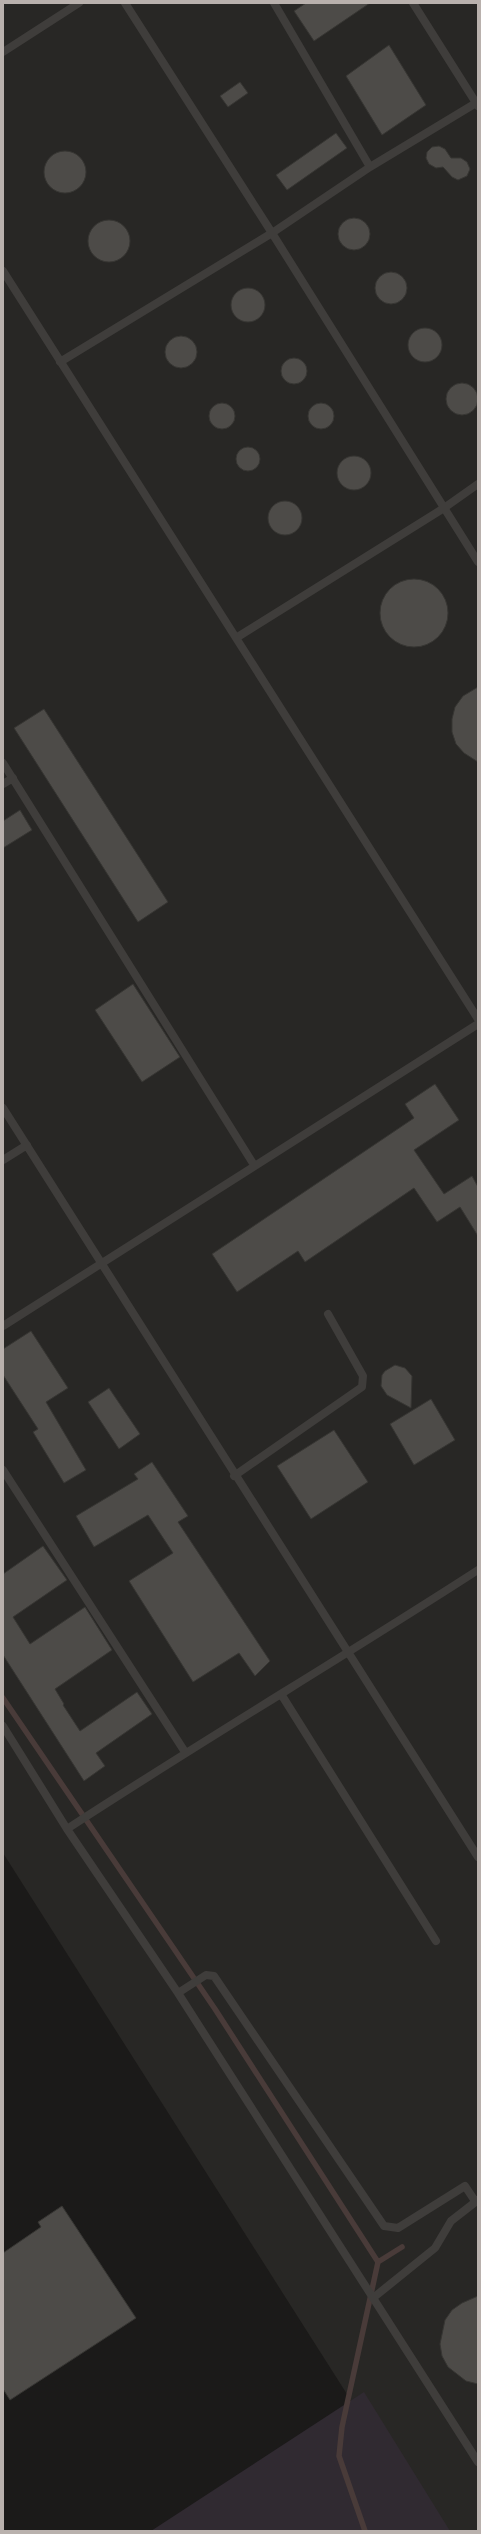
<svg xmlns="http://www.w3.org/2000/svg" width="481" height="2534" font-family="'Noto Sans',sans-serif">
	<style>
		.built { fill: #282725 }
		.green { fill: #302a31 }
		.lines { fill: none; stroke-linecap: round; stroke-linejoin: round }
		.stream { stroke: #493b39; stroke-width: 5.5 }
		.building { fill: #4d4b48; stroke: #373633 }
		.service { stroke: #3f3d3b; stroke-width: 8 }
	</style>
	<rect width="100%" height="100%" fill="#1b1a19"/>
	<!-- built -->
	<path class="built" d="M 3,3 L 478,3 L 478,2531 L 434,2531 L 3,1853 Z"/>
	<!-- green -->
	<path class="green" d="M 364,2392 L 450,2531 L 151,2531 Z"/>
	<g class="lines">
		<!-- stream -->
		<path class="stream" d="M 3,1698 L 215,2009 L 378,2262
			M 365,2531 L 339,2456 L 342,2427 L 378,2262 L 402,2247"/>
	</g>
	<!-- building -->
	<path class="building" d="M 306,3 L 370,3 L 314,41 L 294,11 Z
		M 389,45 L 426,105 L 382,135 L 346,76 Z
		M 240,82 L 248,93 L 228,107 L 220,96 Z
		M 336,133 L 347,148 L 287,190 L 276,175 Z
		M 439,146 L 445,149 L 451,158 L 461,158 L 467,162 L 470,169 L 467,176 L 458,180 L 452,177 L 443,167 L 436,168 L 429,164 L 426,158 L 427,152 L 432,147 Z
		M44 172a21 21 0 1 1 42 0a21 21 0 1 1-42 0Z
		M338 234a16 16 0 1 1 32 0a16 16 0 1 1-32 0Z
		M88 241a21 21 0 1 1 42 0a21 21 0 1 1-42 0Z
		M375 288a16 16 0 1 1 32 0a16 16 0 1 1-32 0Z
		M231 305a17 17 0 1 1 34 0a17 17 0 1 1-34 0Z
		M408 345a17 17 0 1 1 34 0a17 17 0 1 1-34 0Z
		M165 352a16 16 0 1 1 32 0a16 16 0 1 1-32 0Z
		M281 371a13 13 0 1 1 26 0a13 13 0 1 1-26 0Z
		M446 399a16 16 0 1 1 32 0a16 16 0 1 1-32 0Z
		M308 416a13 13 0 1 1 26 0a13 13 0 1 1-26 0Z
		M209 416a13 13 0 1 1 26 0a13 13 0 1 1-26 0Z
		M236 459a12 12 0 1 1 24 0a12 12 0 1 1-24 0Z
		M337 473a17 17 0 1 1 34 0a17 17 0 1 1-34 0Z
		M268 518a17 17 0 1 1 34 0a17 17 0 1 1-34 0Z
		M380 613a34 34 0 1 1 68 0a34 34 0 1 1-68 0Z
		M 478,687 L 478,762 L 464,753 L 456,744 L 452,732 L 452,719 L 455,707 L 463,696 Z
		M 44,709 L 168,902 L 138,922 L 14,728 Z
		M 20,810 L 32,830 L 3,848 L 3,821 Z
		M 133,984 L 180,1057 L 142,1082 L 95,1010 Z
		M 435,1084 L 459,1120 L 414,1150 L 444,1194 L 472,1176 L 478,1187 L 478,1236 L 460,1207 L 437,1222 L 414,1188 L 305,1262 L 298,1251 L 237,1292 L 212,1254 L 414,1118 L 405,1104 Z
		M 31,1331 L 68,1388 L 46,1402 L 86,1470 L 64,1483 L 33,1432 L 38,1429 L 3,1375 L 3,1349 Z
		M 395,1365 L 405,1368 L 412,1376 L 411,1408 L 387,1395 L 381,1386 L 382,1375 L 385,1371 Z
		M 109,1388 L 140,1434 L 119,1449 L 88,1402 Z
		M 431,1399 L 455,1440 L 414,1465 L 390,1424 Z
		M 334,1430 L 368,1482 L 311,1519 L 277,1466 Z
		M 152,1462 L 188,1516 L 178,1522 L 270,1661 L 255,1676 L 239,1653 L 193,1682 L 129,1581 L 173,1553 L 148,1515 L 94,1547 L 76,1516 L 138,1479 L 134,1474 Z
		M 43,1546 L 67,1580 L 13,1617 L 30,1644 L 85,1607 L 112,1650 L 55,1689 L 64,1704 L 63,1705 L 80,1731 L 137,1692 L 152,1714 L 96,1753 L 105,1766 L 84,1781 L 3,1655 L 3,1574 Z
		M 62,2206 L 136,2318 L 10,2400 L 3,2389 L 3,2253 L 41,2227 L 38,2222 Z
		M 478,2296 L 478,2384 L 466,2381 L 448,2367 L 442,2356 L 440,2344 L 445,2320 L 452,2310 L 462,2303 Z"/>
	<g class="lines">
		<!-- service -->
		<path class="service" d="M 125,3 L 272,233 L 478,562
			M 274,3 L 370,167
			M 413,3 L 478,106
			M 3,52 L 79,3
			M 3,271 L 478,1019
			M 60,362 L 272,233 L 370,167 L 476,103
			M 236,638 L 444,508 L 478,484
			M 3,763 L 254,1165
			M 3,784 L 13,778
			M 3,1108 L 478,1857
			M 3,1160 L 27,1145
			M 3,1326 L 478,1024
			M 3,1470 L 185,1752
			M 234,1476 L 362,1387 L 363,1376 L 328,1314
			M 281,1694 L 436,1941
			M 3,1726 L 67,1829 L 178,1993 L 478,2462
			M 67,1829 C 203,1740 342,1658 478,1570
			M 178,1993 L 206,1975 L 214,1976 L 384,2226 L 398,2228 L 465,2186 L 475,2201
			M 373,2298 L 435,2248 L 451,2221 L 478,2200"/>
	</g>
	<!-- border -->
	<rect width="481" height="2534" fill="none" stroke="#b9b1ad" stroke-width="8"/>
</svg>
